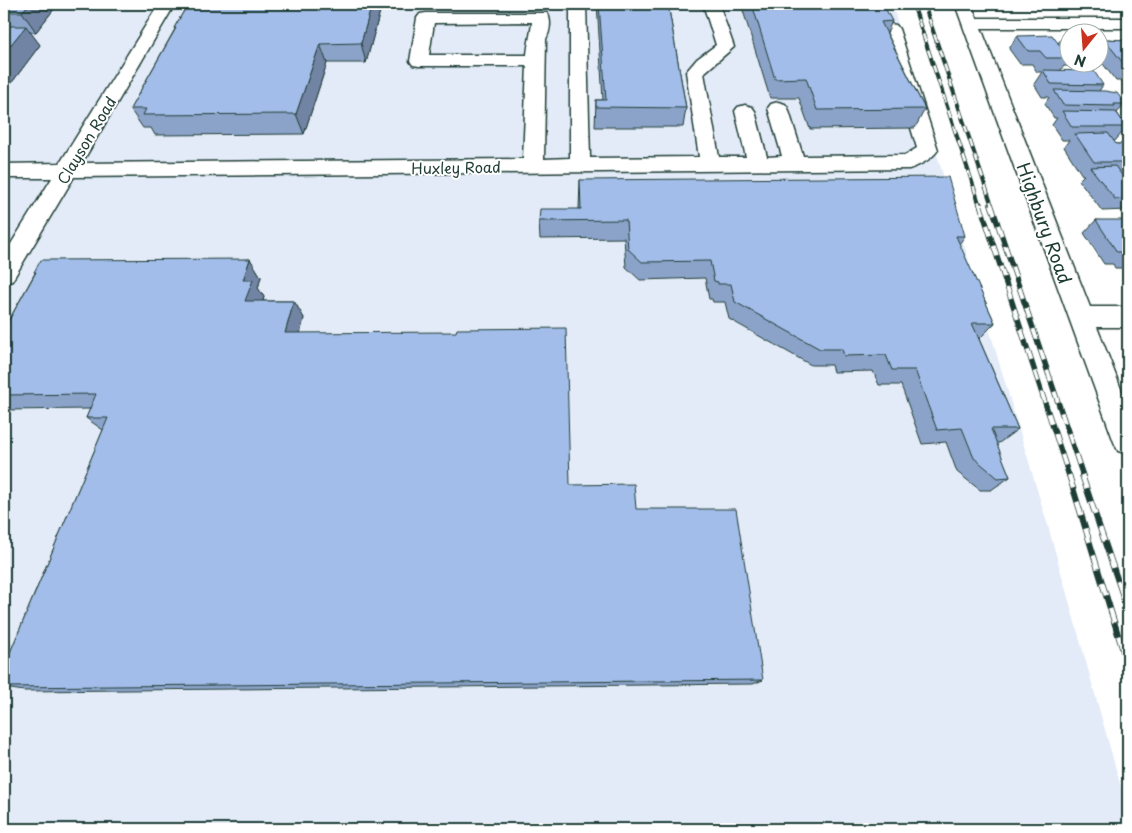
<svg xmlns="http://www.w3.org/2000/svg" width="1132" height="833" font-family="'Playpen Sans',sans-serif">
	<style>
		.built { fill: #e3ebf9 }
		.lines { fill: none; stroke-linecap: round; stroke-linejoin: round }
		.minor-casing { stroke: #1f3d34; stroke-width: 3 }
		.minor { fill: #fff; fill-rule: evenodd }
		.rail-far2-casing { stroke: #1f3d34; stroke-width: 4 }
		.rail-far1-casing { stroke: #1f3d34; stroke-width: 5.5 }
		.rail-casing { stroke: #1f3d34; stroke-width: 6 }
		.rail-far2 { stroke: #fff; stroke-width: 2.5; stroke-dasharray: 8; stroke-linecap: butt }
		.rail-far1 { stroke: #fff; stroke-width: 4; stroke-dasharray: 11; stroke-linecap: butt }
		.rail { stroke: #fff; stroke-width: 4.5; stroke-dasharray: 14; stroke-linecap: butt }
		.wall { fill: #8ca3c9; stroke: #1f3d34 }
		.shaded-wall { fill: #7284a4; stroke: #1f3d34 }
		.building { fill: #a3bdea; stroke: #1f3d34 }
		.labels { text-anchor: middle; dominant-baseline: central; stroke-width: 4; stroke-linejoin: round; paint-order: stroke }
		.far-street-label { font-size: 15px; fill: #1f3d34; stroke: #fff }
		.street-label { font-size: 18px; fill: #1f3d34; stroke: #fff }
	</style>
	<rect width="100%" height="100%" fill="#fff"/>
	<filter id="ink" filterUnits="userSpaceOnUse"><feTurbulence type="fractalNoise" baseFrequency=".02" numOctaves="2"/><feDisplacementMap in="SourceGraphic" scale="10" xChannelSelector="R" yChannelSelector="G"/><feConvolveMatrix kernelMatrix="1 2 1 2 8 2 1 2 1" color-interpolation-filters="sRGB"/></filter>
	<g filter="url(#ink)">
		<!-- built -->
		<path class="built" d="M 4,4 L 892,4 L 1048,526 L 1128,812 L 1128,829 L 4,829 Z"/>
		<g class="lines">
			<defs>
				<path id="minor" d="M 159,4 L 175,4 L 82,163 L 523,159 L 527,66 L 419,66 L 413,65 L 410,61 L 417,18 L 420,14 L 426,13 L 547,13 C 552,20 550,32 546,39 L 544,159 L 570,158 L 570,4 L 586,4 L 590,158 L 699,157 L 686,72 L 697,59 L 716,45 L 703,4 L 719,4 L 734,47 L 704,73 L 719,157 L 746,157 L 735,111 L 738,107 L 745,105 L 752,107 L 755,111 L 767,157 L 782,156 L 768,108 L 771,104 L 778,102 L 785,104 L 788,108 L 803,156 L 905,155 L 917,148 L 881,29 L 884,25 L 890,24 L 896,25 L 899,29 L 938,150 C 932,159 919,166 909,169 L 74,177 L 12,281 L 4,284 L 4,255 L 52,178 L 4,178 L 4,164 L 60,163 ZM 532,22 C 531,34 528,43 527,55 L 429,55 L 434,23 Z
					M 955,4 L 971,4 L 977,18 L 1128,18 L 1128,28 L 981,28 L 1090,307 L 1128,307 L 1128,327 L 1097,327 L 1128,407 L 1128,454 L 1118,451 L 1114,442 Z"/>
			</defs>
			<!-- minor casing -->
			<use href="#minor" class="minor-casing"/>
			<!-- minor -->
			<use href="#minor" class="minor"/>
			<defs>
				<path id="rail-far2" d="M 913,4 L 980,206
					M 924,4 L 992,206"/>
				<path id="rail-far1" d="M 980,204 L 1069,476
					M 991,204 L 1083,476"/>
				<path id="rail" d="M 1069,475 L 1128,667
					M 1082,475 L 1128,611"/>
			</defs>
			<!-- rail-far2 casing -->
			<use href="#rail-far2" class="rail-far2-casing"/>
			<!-- rail-far1 casing -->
			<use href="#rail-far1" class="rail-far1-casing"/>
			<!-- rail casing -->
			<use href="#rail" class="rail-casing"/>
			<!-- rail-far2 -->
			<use href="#rail-far2" class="rail-far2"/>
			<!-- rail-far1 -->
			<use href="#rail-far1" class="rail-far1"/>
			<!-- rail -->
			<use href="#rail" class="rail"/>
		</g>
		<!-- wall -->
		<path class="wall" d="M 4,4 L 58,4 L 36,32 L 30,32 L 40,45 L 4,93 Z
			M 188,4 L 382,4 L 366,63 L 327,63 L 304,134 L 155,135 L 151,128 L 143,128 L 130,109 L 175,29 L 174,28 Z
			M 597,4 L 668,4 L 686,108 L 683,127 L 595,127 L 596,100 L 603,100 Z
			M 741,4 L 872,4 L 874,6 L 892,21 L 887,33 L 925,109 L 915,128 L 810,129 L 799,98 L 770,98 Z
			M 1017,36 L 1058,43 L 1062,38 L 1070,37 L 1070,62 L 1088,62 L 1086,66 L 1064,66 L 1060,71 L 1103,85 L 1099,91 L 1125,104 L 1117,113 L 1127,127 L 1115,141 L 1113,141 L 1116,144 L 1128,144 L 1128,175 L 1121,175 L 1124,178 L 1128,178 L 1128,210 L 1102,211 L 1079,180 L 1084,175 L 1082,175 L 1064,147 L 1069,140 L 1062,140 L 1052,125 L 1057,118 L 1054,118 L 1045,104 L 1049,97 L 1042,97 L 1034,84 L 1042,72 L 1037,72 L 1032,64 L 1020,64 L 1009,49 Z
			M 1104,39 L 1128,40 L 1128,81 L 1116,81 L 1100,60 L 1100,46 Z
			M 1128,85 L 1128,92 L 1126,88 Z
			M 580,180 L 965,236 L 959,244 L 995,323 L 979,339 L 1018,429 L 999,443 L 996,443 L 1010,477 L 991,490 L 980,490 L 957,472 L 946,442 L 922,444 L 901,385 L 879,385 L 873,371 L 833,372 L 831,365 L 811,365 L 729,319 L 725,302 L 713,302 L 712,299 L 709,299 L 705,278 L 640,280 L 626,267 L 624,238 L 540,239 L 539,221 L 579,209 Z
			M 1096,220 L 1128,223 L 1128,268 L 1115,268 L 1113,264 L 1104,264 L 1084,233 Z
			M 250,259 L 261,277 L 258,288 L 264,297 L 263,301 L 294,301 L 304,318 L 300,333 L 570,485 L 636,509 L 763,680 L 753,684 L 24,691 L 4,688 L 4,667 L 103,430 L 86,418 L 90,409 L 4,410 L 4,329 L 35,273 L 34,272 Z"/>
		<!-- shaded-wall -->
		<path class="shaded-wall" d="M 29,4 L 58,4 L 36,32 L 22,12 Z
			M 372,4 L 382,4 L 366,63 L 361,43 Z
			M 26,26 L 40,45 L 4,93 L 4,53 Z
			M 320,44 L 327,63 L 304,134 L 296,114 Z
			M 250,259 L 261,277 L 258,288 L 264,297 L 257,319 L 245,301 L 243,280 Z
			M 294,301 L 304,318 L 296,350 L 285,333 Z"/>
		<!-- building -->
		<path class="building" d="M 4,4 L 29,4 L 22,12 L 4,12 Z
			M 188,4 L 372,4 L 361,43 L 320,44 L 296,114 L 143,115 L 146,109 L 130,109 L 176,28 L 174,28 Z
			M 599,4 L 668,4 L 686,108 L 596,107 L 596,100 L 606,100 Z
			M 752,4 L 872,4 L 874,6 L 884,6 L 892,21 L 881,22 L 925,109 L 817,110 L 806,78 L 775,79 Z
			M 4,26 L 26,26 L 4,53 Z
			M 1052,35 L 1069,58 L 1046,58 L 1040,51 L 1028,51 L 1017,36 Z
			M 1070,37 L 1070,48 L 1062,38 Z
			M 1104,39 L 1128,40 L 1128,68 L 1127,68 Z
			M 1043,70 L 1094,71 L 1103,85 L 1051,84 Z
			M 1054,90 L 1105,91 L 1117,93 L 1125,104 L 1114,104 L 1115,106 L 1063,105 Z
			M 1062,111 L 1116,112 L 1127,127 L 1072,127 Z
			M 1108,133 L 1116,144 L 1128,144 L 1128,162 L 1094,162 L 1075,134 Z
			M 1115,166 L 1124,178 L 1128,178 L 1128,198 L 1115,199 L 1090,167 Z
			M 948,177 L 965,236 L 956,236 L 995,323 L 972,323 L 1018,429 L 991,429 L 1010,477 L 998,478 L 974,458 L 962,428 L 937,430 L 915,370 L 892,370 L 886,355 L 844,356 L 842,349 L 820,349 L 735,302 L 731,284 L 718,284 L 718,282 L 714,281 L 710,261 L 642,262 L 628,249 L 626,220 L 539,221 L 540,209 L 581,209 L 580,180 Z
			M 1096,220 L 1126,220 L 1128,224 L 1128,255 L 1126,252 L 1117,252 Z
			M 250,259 L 243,280 L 253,280 L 245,301 L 294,301 L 285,333 L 456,332 L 457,329 L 566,328 L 570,485 L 634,484 L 636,509 L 736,509 L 763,680 L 4,687 L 4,667 L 108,418 L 86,418 L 96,394 L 4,395 L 4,329 L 36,272 L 34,272 L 41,260 Z"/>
	</g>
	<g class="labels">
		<!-- far-street labels -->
		<g class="far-street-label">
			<text transform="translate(86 140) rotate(-59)">Clayson Road</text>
			<text transform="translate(456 167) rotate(-1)">Huxley Road</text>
		</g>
		<!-- street labels -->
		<g class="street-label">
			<text transform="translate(1045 223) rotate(70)">Highbury Road</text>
		</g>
	</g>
	<!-- margin -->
	<rect width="1132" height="833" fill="none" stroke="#fff" stroke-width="20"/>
	<rect x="10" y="10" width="1112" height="813" fill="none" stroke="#1f3d34" stroke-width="2" filter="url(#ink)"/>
	<!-- north arrow -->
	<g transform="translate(1084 48) rotate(197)"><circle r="24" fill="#ffffff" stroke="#a5b1ae"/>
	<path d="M0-4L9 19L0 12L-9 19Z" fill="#c8321e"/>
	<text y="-8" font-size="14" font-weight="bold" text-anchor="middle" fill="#1f3d34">N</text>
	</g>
</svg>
